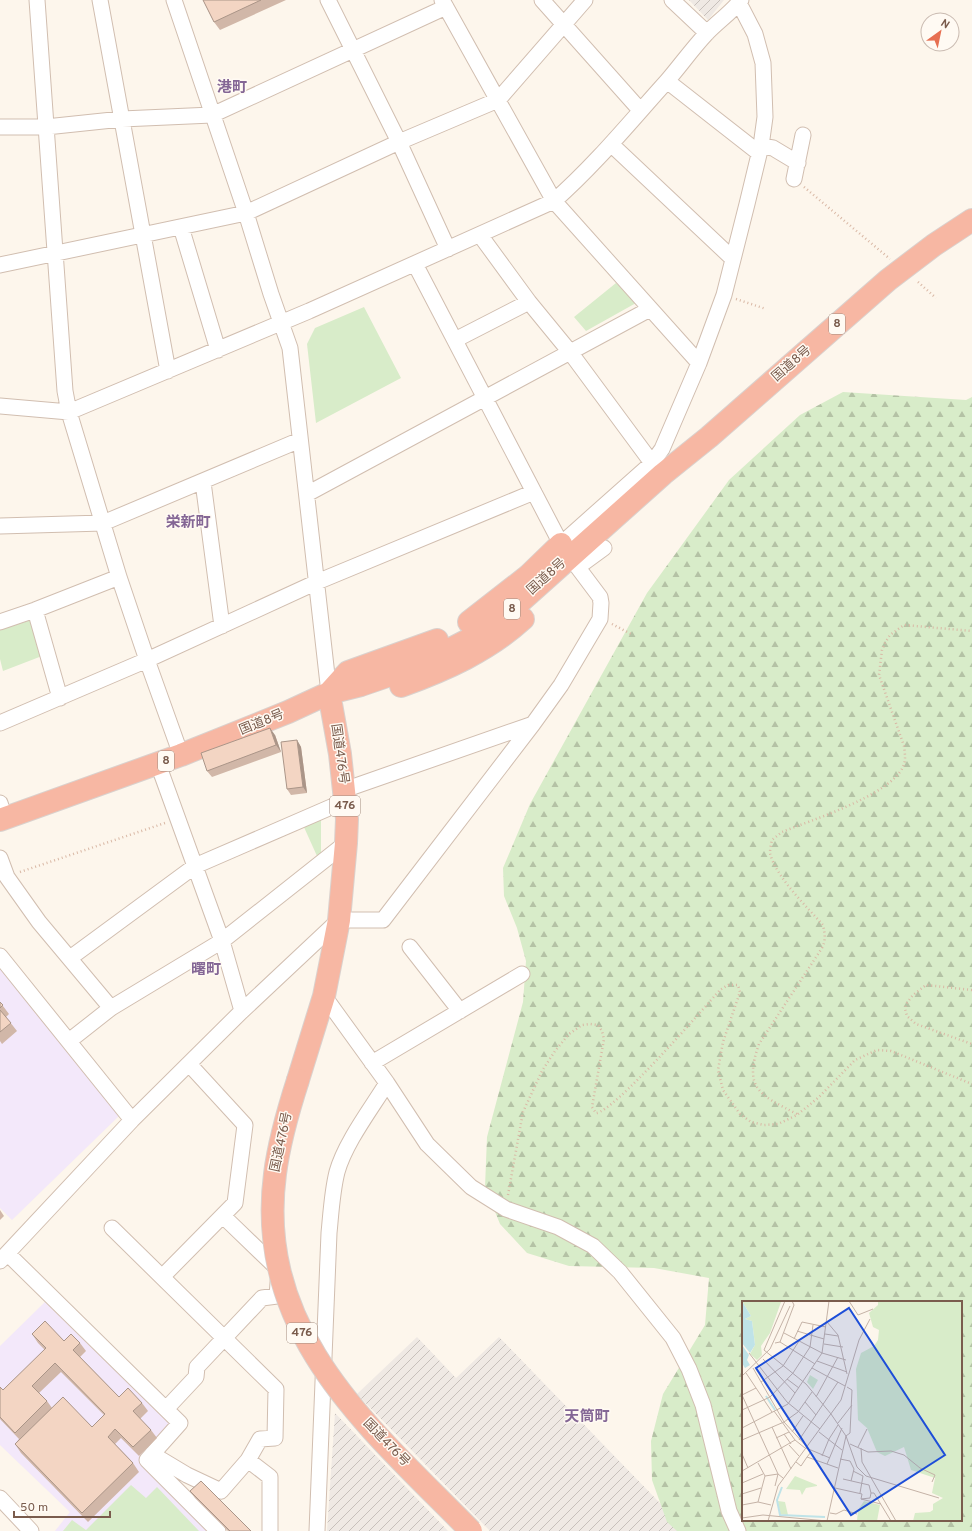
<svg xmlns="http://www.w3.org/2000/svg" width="972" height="1531" font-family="Overpass,'Noto Sans JP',sans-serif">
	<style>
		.industrial { fill: url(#industrial-furrows) }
		.education { fill: #f3e8fa }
		.green { fill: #d8ecc9 }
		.forest { fill: url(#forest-firs); fill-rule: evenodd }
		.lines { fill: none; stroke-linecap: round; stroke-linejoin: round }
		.minor-casing { stroke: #d1beb0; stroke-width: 17 }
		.highway-casing { stroke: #dad1cd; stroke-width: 24 }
		.path { stroke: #d9b8a5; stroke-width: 2.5; stroke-dasharray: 1 3; stroke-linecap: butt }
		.minor { stroke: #fff; stroke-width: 15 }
		.highway { stroke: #f7b7a3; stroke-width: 22 }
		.highway-bridge-casing { stroke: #dad1cd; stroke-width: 24; stroke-linecap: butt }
		.highway-bridge { stroke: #f7b7a3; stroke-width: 22 }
		.wall { fill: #d1b7a8; fill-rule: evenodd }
		.shaded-wall { fill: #aa9588 }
		.building { fill: #f3d5c3; stroke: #aa9588 }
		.labels { text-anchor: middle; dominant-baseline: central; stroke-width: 3; stroke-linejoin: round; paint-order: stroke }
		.shield { fill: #fffaf3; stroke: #a28b7f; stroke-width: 1 }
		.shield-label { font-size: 12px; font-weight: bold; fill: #7a5c4d }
		.street-label { font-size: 13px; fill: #7a5c4d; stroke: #fffaf3 }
		.quarter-label { font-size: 15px; font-weight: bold; fill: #846695; stroke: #fffaf3 }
		.inset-river { fill: none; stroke: #bfe3e8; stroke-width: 2 }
		.inset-road { fill: none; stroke: #c5b3a7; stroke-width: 1 }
		.view { fill: #1d4ed8; fill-opacity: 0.15; stroke: #1d4ed8; stroke-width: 2 }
		.inset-edge { fill: none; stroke: #7a5c4d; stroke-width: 2 }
	</style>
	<defs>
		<pattern id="industrial-furrows" width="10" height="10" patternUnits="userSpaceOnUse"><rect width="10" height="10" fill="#efe9e4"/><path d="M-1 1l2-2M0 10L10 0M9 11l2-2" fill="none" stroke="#c7c0bb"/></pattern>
		<pattern id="forest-firs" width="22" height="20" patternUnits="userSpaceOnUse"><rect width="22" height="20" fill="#d8ecc9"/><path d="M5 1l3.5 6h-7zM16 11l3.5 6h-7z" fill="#b4c2a5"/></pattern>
	</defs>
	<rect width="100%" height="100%" fill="#fdf6ec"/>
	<!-- industrial -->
	<path class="industrial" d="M 689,0 L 724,0 L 708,20 Z
		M 417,1337 L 456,1378 L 499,1337 L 687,1531 L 490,1531 L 357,1394 Z
		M 335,1413 L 448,1531 L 327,1531 Z"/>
	<!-- education -->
	<path class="education" d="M 0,963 L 120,1115 L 12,1220 L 0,1208 Z
		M 45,1302 L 170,1424 L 139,1460 L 208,1531 L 55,1531 L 70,1512 L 0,1445 L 0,1346 Z"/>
	<!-- green -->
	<path class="green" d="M 616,283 L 636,303 L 586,331 L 574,317 Z
		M 364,307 L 401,378 L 316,423 L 307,344 L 315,328 Z
		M 31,620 L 42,656 L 3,671 L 0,659 L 0,630 Z
		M 321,818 L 321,854 L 317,856 L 303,825 Z
		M 131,1485 L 146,1498 L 157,1487 L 199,1531 L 63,1531 L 72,1520 L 86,1530 Z"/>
	<!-- forest -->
	<path class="forest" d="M 843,392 L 966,400 L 972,397 L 972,1531 L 677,1531 L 667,1522 L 652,1480 L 651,1441 L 663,1394 L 705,1325 L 709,1278 L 654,1268 L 569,1266 L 527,1253 L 500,1224 L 485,1187 L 487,1137 L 523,1002 L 526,961 L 517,928 L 504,896 L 503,868 L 530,804 L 647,593 L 729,480 L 800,415 ZM 743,1302 L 961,1302 L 961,1520 L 743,1520 Z"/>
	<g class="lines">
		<defs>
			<path id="minor" d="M 37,0 L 65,391 L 69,412 L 119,577 L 147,660 L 181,755
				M 100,0 L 168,371
				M 174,0 L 246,213 L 271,294 L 290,348 L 329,693
				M 328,0 L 399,142 L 448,249
				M 442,0 L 554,201 L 699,363
				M 542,0 L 640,110
				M 672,0 L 707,33
				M 667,81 L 759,153
				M 0,127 L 46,127 L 122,119 L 212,115 L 446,7
				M 612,145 L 733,259
				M 761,146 L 773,148 L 798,163
				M 794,179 L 803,135
				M 181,227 L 218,350
				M 480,235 L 529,302 L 570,352 L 652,463
				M 415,264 L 561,544 L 566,550
				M 0,265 L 246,213 L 399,142 L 498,100 L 585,0
				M 455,340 L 529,302
				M 0,406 L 69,412 L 309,311 L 554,201 C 595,165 630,122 667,81 C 680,66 692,49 706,34 C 717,22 731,13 741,0
				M 203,482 L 222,626
				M 307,494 L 650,309
				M 0,526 L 103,523 L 300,440
				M 561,544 L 652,463 L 662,449 L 699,363 L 724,295 L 747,204 L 761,146 L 765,117 L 763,63 L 755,34 L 739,3
				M 578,567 L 604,548
				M 35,610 L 60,698
				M 0,622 L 35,610 L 119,577
				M 0,723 L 147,660 L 317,582 L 534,492
				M 158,764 L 222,941 L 242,1011
				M 344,790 L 533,724
				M 0,803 L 5,818
				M 0,858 L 7,877 L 39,922 L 111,1008
				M 410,947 L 460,1011
				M 0,956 L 132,1120
				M 70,958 L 195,866 L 345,801
				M 324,996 L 387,1083 L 427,1144 L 471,1187 L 506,1209 L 558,1227 L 593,1246 L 620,1272 L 673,1338 L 689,1369 L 703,1405 L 729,1511 L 738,1531
				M 69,1041 L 111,1008 L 222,941 L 346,843
				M 372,1063 L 522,974
				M 112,1228 L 276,1389 L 275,1438 L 260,1439 L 248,1460 L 270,1477 L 270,1531
				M 8,1254 L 180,1423 L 147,1460 L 218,1531
				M 0,1261 L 132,1120 L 242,1011 L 339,920 L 383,920 L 533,724 L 561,685 L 600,619 L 601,603 L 600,597 L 576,565
				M 162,1277 L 235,1203 L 245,1125 L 189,1064
				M 166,1409 L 196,1377 L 197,1367 L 262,1298 L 277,1296 L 279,1270 L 223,1216
				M 152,1454 L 187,1475 L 221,1491 L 248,1460
				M 0,1498 L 31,1531
				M 317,1531 L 329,1233 C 331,1213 332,1192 337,1172 C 345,1143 371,1109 387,1083"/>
			<path id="highway" d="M 469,622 L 528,576 L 561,544
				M 401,686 C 445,670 488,651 523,619
				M 329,693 L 348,672 L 437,640
				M 0,820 L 181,755 L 288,712 L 329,693 L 361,685 L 399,672 L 443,653 L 474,637 L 512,609 L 663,474 L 709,437 L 888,280 L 934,245 L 972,220
				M 298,1080 L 324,996 L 339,920 L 346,843 L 347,819 L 340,754 L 329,693"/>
		</defs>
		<!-- minor casing -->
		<use href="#minor" class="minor-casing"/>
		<!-- highway casing -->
		<use href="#highway" class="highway-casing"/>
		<!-- path -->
		<path class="path" d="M 804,187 L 890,259
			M 918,282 L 936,298
			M 736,299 L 766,309
			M 612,624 L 631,634
			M 20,872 L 165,823
			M 972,990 L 926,985 L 913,995 L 906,1004 L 905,1009 L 907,1016 L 916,1024 L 972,1044
			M 797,1114 C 760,1095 743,1089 759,1044 L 822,948 C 826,940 825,934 823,925 C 807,907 775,876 770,853 C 770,849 771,844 772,840 L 782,832 C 811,820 889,796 903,767 C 906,760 905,754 904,746 L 879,675 L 882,650 L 885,643 L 890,635 L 904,625 L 972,631
			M 508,1195 L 523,1112 L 542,1071 L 555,1051 L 569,1034 L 582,1025 L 590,1024 L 598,1025 L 602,1031 L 604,1039 L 592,1107 L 596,1113 C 614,1112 703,1009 720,990 L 728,985 L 738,985 L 740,992 L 723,1042 L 718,1070 L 723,1090 L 740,1114 L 751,1122 L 764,1125 L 778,1124 L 797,1115 L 819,1097 L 855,1060 L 877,1050 L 891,1051 L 972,1084"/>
		<!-- minor -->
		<use href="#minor" class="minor"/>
		<!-- highway -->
		<use href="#highway" class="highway"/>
		<defs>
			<path id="highway-bridge" d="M 298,1080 C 288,1111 279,1142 275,1174 C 254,1334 371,1429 471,1531"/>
		</defs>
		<!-- highway-bridge casing -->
		<use href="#highway-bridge" class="highway-bridge-casing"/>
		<!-- highway-bridge -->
		<use href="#highway-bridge" class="highway-bridge"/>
	</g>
	<!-- wall -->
	<path class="wall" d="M 203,0 L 286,0 L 220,30 L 214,22 Z
		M 275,735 L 281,752 L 212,777 L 207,771 Z
		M 297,740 L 301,747 L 307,793 L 291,795 L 287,789 Z
		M 0,1002 L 9,1014 L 6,1017 L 17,1031 L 2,1044 L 0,1041 Z
		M 0,1210 L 4,1216 L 0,1220 Z
		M 32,1334 L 64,1341 L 80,1343 L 86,1351 L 80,1357 L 119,1397 L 142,1403 L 148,1411 L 140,1419 L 151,1430 L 157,1438 L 139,1456 L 121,1438 L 115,1444 L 133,1463 L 139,1472 L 88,1522 L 21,1453 L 15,1444 L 19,1439 L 0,1419 L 0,1387 L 3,1390 L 45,1350 L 38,1343 ZM 61,1372 L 104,1415 L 92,1427 L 52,1408 L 47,1401 L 39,1393 Z
		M 190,1491 L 251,1531 L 228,1531 L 195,1498 Z"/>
	<!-- shaded-wall -->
	<path class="shaded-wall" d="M 270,728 L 275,735 L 281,752 L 276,745 Z
		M 297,740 L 301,747 L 307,793 L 303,787 Z"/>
	<!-- building -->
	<path class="building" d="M 203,0 L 261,0 L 214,22 Z
		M 270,728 L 276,745 L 207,771 L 201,753 Z
		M 297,740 L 303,787 L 287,789 L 281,742 Z
		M 0,1002 L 3,1005 L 0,1008 Z
		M 0,1010 L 11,1023 L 0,1032 Z
		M 45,1321 L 64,1341 L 71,1334 L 80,1343 L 73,1350 L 119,1397 L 128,1388 L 142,1403 L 133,1411 L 151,1430 L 133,1447 L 115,1429 L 108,1437 L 133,1463 L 82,1513 L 15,1444 L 63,1397 L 92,1427 L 105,1414 L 55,1363 L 32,1386 L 47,1401 L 15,1433 L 0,1417 L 0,1387 L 3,1390 L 46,1348 L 32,1334 Z
		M 201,1481 L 251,1531 L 230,1531 L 190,1491 Z"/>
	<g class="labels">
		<!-- shield labels -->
		<g class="shield">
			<rect x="829" y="314" width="16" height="20" rx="3"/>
			<rect x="504" y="599" width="16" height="20" rx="3"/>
			<rect x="158" y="751" width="16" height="20" rx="3"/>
			<rect x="330" y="796" width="30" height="20" rx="3"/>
			<rect x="287" y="1323" width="30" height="20" rx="3"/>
		</g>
		<g class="shield-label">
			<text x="837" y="324">8</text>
			<text x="512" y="609">8</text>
			<text x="166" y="761">8</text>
			<text x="345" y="806">476</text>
			<text x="302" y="1333">476</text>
		</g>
		<!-- street labels -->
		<g class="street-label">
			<text transform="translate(792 364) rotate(-41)">国道8号</text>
			<text transform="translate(547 577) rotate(-42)">国道8号</text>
			<text transform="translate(262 723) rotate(-22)">国道8号</text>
			<text transform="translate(339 754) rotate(82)">国道476号</text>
			<text transform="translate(282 1142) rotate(-78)">国道476号</text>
			<text transform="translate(386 1443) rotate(46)">国道476号</text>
		</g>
		<!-- quarter labels -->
		<g class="quarter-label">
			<text x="232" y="88">港町</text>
			<text x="188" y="523">栄新町</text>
			<text x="206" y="970">曙町</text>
			<text x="587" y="1417">天筒町</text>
		</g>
	</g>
	<!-- overview -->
	<g transform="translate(742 1301)">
		<rect width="220" height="220" fill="#fdf6ec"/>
		<path d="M 0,0 L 39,1 L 28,32 L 19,45 L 20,54 L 15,59 L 8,53 L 13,44 L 10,20 L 3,18 L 9,15 ZM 68,74 L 76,79 L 71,88 L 65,81 ZM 122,200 L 138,204 L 135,220 L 115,220 L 116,209 Z" fill="#d8ecc9"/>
		<path d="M 136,0 L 220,0 L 220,220 L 171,220 L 173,212 L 188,211 L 191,209 L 191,203 L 201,197 L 190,192 L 193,177 L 169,169 L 162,146 L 143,155 L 135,151 L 125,127 L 116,119 L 114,68 L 119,52 L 132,45 L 136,39 L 137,29 L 131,26 L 127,12 L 136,4 ZM 53,175 L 75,184 L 75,185 L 64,187 L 60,194 L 58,189 L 44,188 ZM 36,200 L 43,201 L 46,214 L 38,213 Z" fill="#d8ecc9"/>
		<path d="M 0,0 L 9,15 L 3,18 L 10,20 L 13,44 L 8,52 L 0,42 ZM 0,44 L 7,54 L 5,59 L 8,64 L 3,67 L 0,62 Z" fill="#bfe3e8"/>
		<path class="inset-river" d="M 24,95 L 33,109M 40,186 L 35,199 L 38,214 L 83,216"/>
		<path class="inset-road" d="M 43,0 L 22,49 L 64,83 L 89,113M 107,0 L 116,14 L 131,8M 85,21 L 96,34 L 105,73M 55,30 L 82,38M 42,32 L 80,52 L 104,59M 83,33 L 96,35M 52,38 L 60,21 L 84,26M 38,41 L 52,4 L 50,0M 33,42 L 38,41 L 73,63M 82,43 L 101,46M 7,52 L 45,101 L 78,128M 21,58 L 53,92M 75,60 L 105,71M 11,67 L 42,121 L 65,146M 70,67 L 103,85M 4,72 L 30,111M 0,75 L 28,48 L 48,5M 45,78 L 57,87M 19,81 L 41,65 L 57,40M 0,94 L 14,87M 0,94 L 36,173 L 41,177M 74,96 L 96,56M 63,101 L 74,114M 0,109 L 28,96 L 51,72 L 68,46 L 71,24M 32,110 L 53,139 L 63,147M 89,113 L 104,135 L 115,166 L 124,175 L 197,197M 96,122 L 110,104M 30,126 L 49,168M 0,127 L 46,103 L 53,92 L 80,52 L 87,0M 50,131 L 61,115M 77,131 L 100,149M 42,133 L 49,143M 34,137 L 47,131M 0,139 L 42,121 L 56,111 L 70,91M 57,139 L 96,81M 108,143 L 126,151 L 149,150 L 162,154 L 178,167 L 193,174 L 190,181M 47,144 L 57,155M 116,146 L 125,128M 64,147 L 88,157M 119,147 L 120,161 L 154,220M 69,151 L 65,156 L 96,167M 0,153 L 6,167M 80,155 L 87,138 L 96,124M 98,158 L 108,160 L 112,168 L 109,180M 54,161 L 59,165 L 65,156M 16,162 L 23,175 L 16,201M 85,163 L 100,127M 0,170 L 53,139M 111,170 L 121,175 L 118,192M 23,175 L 36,173M 101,178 L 127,184 L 129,192 L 132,192 L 149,220M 0,182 L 21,173M 33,185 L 36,173M 93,187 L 120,193 L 119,198 L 139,203M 0,193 L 19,187M 119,198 L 128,197 L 129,192M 0,204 L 16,201 L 29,204M 88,212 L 94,213 L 102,209 L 115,213M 0,217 L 21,214 L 85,220M 26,220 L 36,185 L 99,99 L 117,39 L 128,18M 85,220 L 104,135 L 108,132 L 110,89 L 105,86"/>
		<path class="view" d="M 107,7 L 203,154 L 109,214 L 14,67 Z"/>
		<rect width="220" height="220" class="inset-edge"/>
	</g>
	<!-- north arrow -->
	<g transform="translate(940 32) rotate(33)"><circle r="19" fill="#fffaf3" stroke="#cabbb1"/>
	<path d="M0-3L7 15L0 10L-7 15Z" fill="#e76f51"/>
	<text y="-6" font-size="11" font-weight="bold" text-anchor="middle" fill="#7a5c4d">N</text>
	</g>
	<!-- scale -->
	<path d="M14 1511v6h96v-6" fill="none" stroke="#7a5c4d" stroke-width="2"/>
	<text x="20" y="1511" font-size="12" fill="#7a5c4d" stroke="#fffaf3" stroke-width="3" paint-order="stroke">50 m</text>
</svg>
